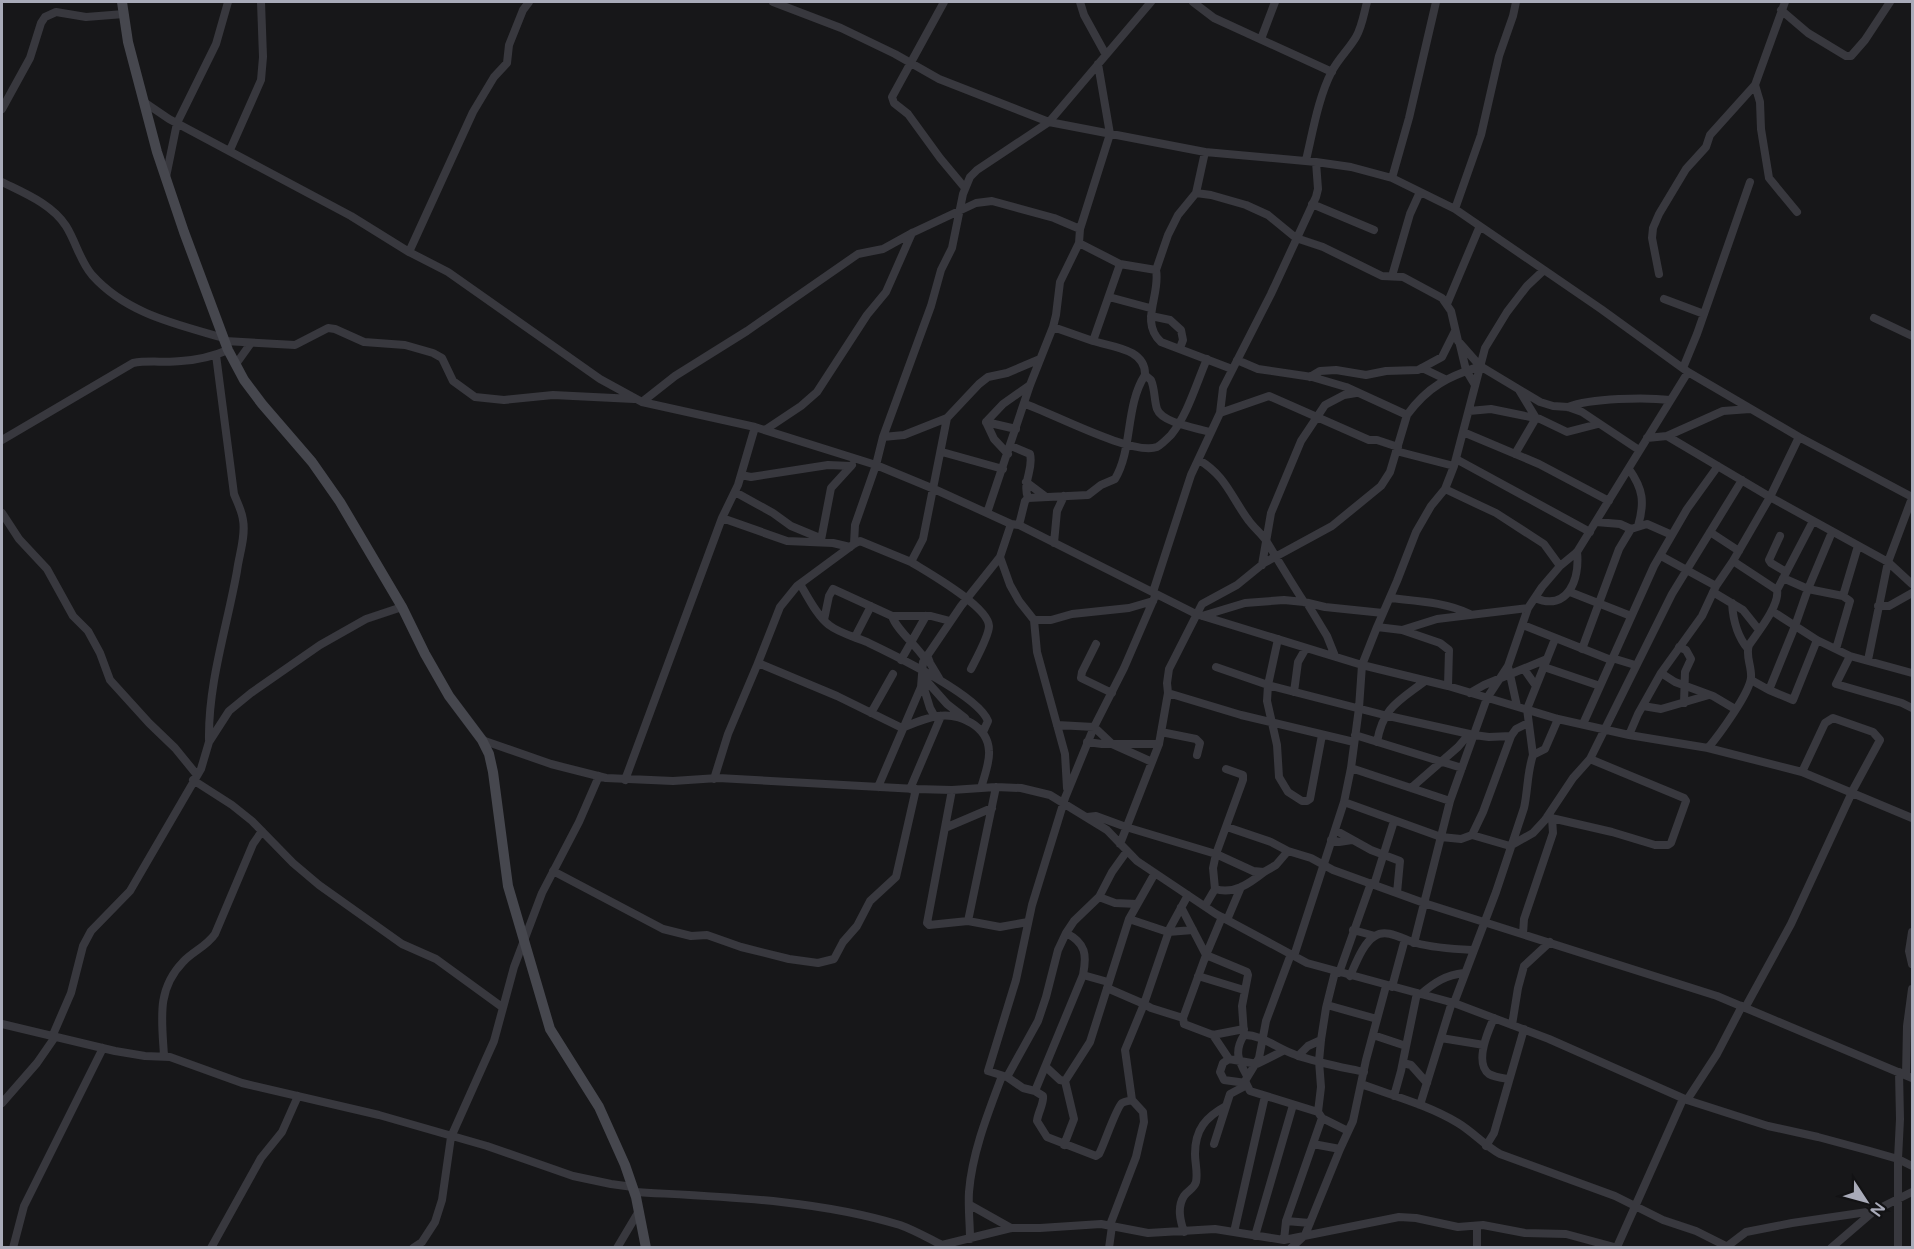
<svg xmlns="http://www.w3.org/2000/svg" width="1914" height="1249" font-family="'Varela Round',sans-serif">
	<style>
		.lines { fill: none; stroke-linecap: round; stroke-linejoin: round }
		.street { stroke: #38383e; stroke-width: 8 }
		.secondary { stroke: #46474e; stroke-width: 10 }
	</style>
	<rect width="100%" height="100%" fill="#171719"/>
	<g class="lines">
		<!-- street -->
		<path class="street" d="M 773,2 L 841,28 L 895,54 L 939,79 L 1049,122 L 1205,152 L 1316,162 L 1351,167 L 1392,178 L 1455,209 L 1601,309 L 1688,372 L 1799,437 L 1912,497
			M 944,2 L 892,97 L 894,103 L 908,114 L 940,158 L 965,188
			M 1080,2 L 1084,15 L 1106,55
			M 1193,2 L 1214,18 L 1332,72
			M 1781,10 L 1808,33 L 1846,56 L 1851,56 L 1865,40 L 1890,2
			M 1261,39 L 1275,2
			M 1755,85 L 1760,102 L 1761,129 L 1769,178 L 1797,212
			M 144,102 L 169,119 L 351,216 L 409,252 L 448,272 L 600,379 L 642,402 L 755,427 L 876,465 L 934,489 L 1011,524 L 1019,525 L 1196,614 L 1362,665 L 1448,686 L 1558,719 L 1629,735 L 1708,748 L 1802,772 L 1912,818
			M 2,109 L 30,58 L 41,23 L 45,17 L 56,12 L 86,17 L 124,14
			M 230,150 L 261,80 L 263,57 L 261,2
			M 1306,160 C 1313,131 1318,98 1332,71 C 1339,58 1349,49 1356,37 C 1362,27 1364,13 1367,2
			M 166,177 L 177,123 L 216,44 L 228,2
			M 1392,178 L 1409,118 L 1436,2
			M 2,182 C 24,193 52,204 66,226 C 76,242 80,261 92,275 C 127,314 176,324 224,338
			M 1196,193 L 1211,195 L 1246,205 L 1268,215 L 1296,238 L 1323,247 L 1382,276 L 1403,277 L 1442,298 L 1451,311 L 1458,341 L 1480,366
			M 1312,204 L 1374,230
			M 1455,209 L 1481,135 L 1499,56 L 1513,16 L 1516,2
			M 1079,243 L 1120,264 L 1156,270 C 1161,294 1139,322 1161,342 L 1232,369
			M 409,252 L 473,112 L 494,77 L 507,63 L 509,45 L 523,10 L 529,2
			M 1156,270 L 1168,235 L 1178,215 L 1196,193 L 1205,152
			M 1659,274 L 1652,238 L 1653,228 L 1659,214 L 1686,169 L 1706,147 L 1710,135 L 1755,85 L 1785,2
			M 1392,276 L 1410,214 L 1420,192
			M 1109,297 L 1150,308
			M 1664,299 L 1704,314
			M 1447,304 L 1479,228
			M 1151,316 L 1170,320 L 1181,330 L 1183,340 L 1180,348
			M 1874,318 L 1912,336
			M 1053,327 L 1093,341 L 1120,264
			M 225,341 L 295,345 L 328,328 L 335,329 L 364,342 L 405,345 L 433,353 L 442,358 L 453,381 L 475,397 L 504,400 L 553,395 L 634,399
			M 1093,341 C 1113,347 1146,349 1145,375
			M 1460,345 L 1466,370 L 1475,385
			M 1237,360 L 1258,369 L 1312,377 L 1346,387 L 1407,415 C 1428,386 1448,377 1480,366 L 1540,402 L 1553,406 L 1568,407 L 1582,412 L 1639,450
			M 236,364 L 251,343
			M 1422,368 L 1445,379
			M 1683,368 L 1697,334 L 1750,182
			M 1310,377 L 1320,371 L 1336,370 L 1366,375 L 1386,371 L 1418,370 L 1442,357 L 1455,331
			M 642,402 L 675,376 L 747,331 L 858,254 L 883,249 L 912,233 L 976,203 L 992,201 L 1054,218 L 1080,229
			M 1025,404 C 1052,413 1132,456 1157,447 C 1161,445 1167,439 1171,435 C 1188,414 1196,384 1207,359
			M 1568,407 C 1591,398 1646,397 1670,400
			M 1469,411 L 1491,409 L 1540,419 L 1567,432 L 1598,424
			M 1220,413 L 1269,396 L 1369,440 L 1377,440 L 1398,447
			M 947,418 L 923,539 L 911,562 L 860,541 L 854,544 L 797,586 L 780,607 L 758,663 L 837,696 L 902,728 C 914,723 925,718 938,716 C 960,713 988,726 989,751 C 990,762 984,777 981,788
			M 986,422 L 1016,429
			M 765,430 L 801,406 L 817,392 L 867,315 L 886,292 L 912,233
			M 1463,432 L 1539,464 L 1609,501
			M 1667,436 L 1723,411 L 1750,409
			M 883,437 L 931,306 L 941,270 L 952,248 L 963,194 L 970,177 L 977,170 L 1049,122 L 1151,2
			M 1647,438 L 1667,436 L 1770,497 L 1888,562 L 1912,584
			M 2,440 L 133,363 C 149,360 165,363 181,361 C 197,360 214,356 228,350
			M 1011,446 L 1030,454 C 1034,469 1022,482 1028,498
			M 1396,451 L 1454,466
			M 942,452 L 1003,469
			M 1008,454 L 994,439 L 986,422 L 1003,404 L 1030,385
			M 1515,454 L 1536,418 L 1519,390
			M 1456,459 L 1590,532
			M 1199,460 C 1226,476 1231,497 1249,521 C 1254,528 1262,534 1267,542 C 1279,562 1291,582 1304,602
			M 1629,469 C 1643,489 1645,502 1638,526
			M 741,475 L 751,477 L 828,465 L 851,466
			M 1026,482 L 1046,497
			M 1445,489 L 1496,513 L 1544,544 L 1560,566
			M 735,492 L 773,513 L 791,526 L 820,538
			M 2,513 L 19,539 L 47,569 L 73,616 L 88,631 L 100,653 L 110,680 L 149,723 L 175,748 L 197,775
			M 987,513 L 1030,385 L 1053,327 L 1056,315 L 1060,282 L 1079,243 L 1080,229 L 1110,134 L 1098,64
			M 722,518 L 787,541 L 833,543 L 850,547
			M 1596,522 L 1620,524 L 1631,529
			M 1019,525 L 1025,501 L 1028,498 L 1088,495 L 1101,485 L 1115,479 C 1133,449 1125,406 1145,375 L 1151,380 C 1155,389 1154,400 1157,409 C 1162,423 1197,428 1210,432
			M 1710,532 L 1739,551
			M 1780,536 L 1769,560 L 1771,563 L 1786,572
			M 821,540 L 831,488 L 852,465
			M 1054,543 L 1057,511 L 1064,496
			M 854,544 L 855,525 L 876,465 L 883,437 L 904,435 L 947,418 L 979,384 L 988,377 L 1007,373 L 1040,359
			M 1661,556 L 1716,586
			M 1000,557 L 1010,585 L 1019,601 L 1034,620 L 1037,652 L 1065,754 L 1067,788
			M 911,562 C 927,572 988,606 989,626 C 989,636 976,659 971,669
			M 1262,565 L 1271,513 L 1301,441 L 1325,405 L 1344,395 L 1356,393
			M 1783,578 L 1808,589 L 1832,532
			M 800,584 C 808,597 817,616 829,625 C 839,633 855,637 867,642 C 894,655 978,695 988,721 L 983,732
			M 1777,590 L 1813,521
			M 1153,592 L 1191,475 L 1220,413 L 1223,388 L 1271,294 L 1316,197 L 1318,189 L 1316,162
			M 1570,592 L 1631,616
			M 1713,592 L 1743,610 L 1759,630
			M 1390,598 C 1416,601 1446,602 1470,614
			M 1535,598 C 1568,612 1580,579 1577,552
			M 1307,603 L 1327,636 L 1335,656
			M 1732,603 C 1733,620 1737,636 1748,649
			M 1878,606 L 1889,606 L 1912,593
			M 1772,611 L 1817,640 L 1850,656 L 1912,673
			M 892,616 C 896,629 916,645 925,659
			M 1202,616 L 1245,603 L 1284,600 L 1304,602 L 1325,607 L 1383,613
			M 824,620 L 829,596 L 833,589 L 892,616 L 931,616 L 950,621
			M 1034,620 L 1051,620 L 1072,614 L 1129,608 L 1153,601
			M 1523,625 L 1611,660
			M 1377,627 L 1397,581 L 1416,532 L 1431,506 L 1445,489 L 1454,466 L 1485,348 L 1507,312 L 1527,286 L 1544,270
			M 1402,630 L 1440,643 L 1449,650 L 1448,686
			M 855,637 L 871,606
			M 1278,639 L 1268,685 L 1267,701 L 1277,745 L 1279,777 L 1288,792 L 1302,801 L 1307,801 L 1310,799 L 1322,735
			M 1096,644 L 1082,672 L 1081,678 L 1112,693
			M 1679,647 L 1686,650 L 1691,659 L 1685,672 L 1684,703
			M 1582,649 L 1619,549 L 1631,529 L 1647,524 L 1672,535
			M 1836,649 L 1850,601 L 1843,596
			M 927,655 L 930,663 L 939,678
			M 1850,656 L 1836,684 L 1902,703 L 1912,708
			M 1612,658 L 1635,665
			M 901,660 L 926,616
			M 1868,660 L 1888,562 L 1912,498
			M 1216,667 L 1268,685 L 1384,715 L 1474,735 L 1489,737 L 1511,736
			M 1544,667 L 1600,686
			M 1524,669 L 1536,686
			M 1509,670 L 1517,706
			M 1661,673 L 1675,682 L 1713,696 L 1735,709
			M 923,677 L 947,704 L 965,718
			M 1751,680 L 1769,690 L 1795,626 L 1808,589 L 1843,596 L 1858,546
			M 922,682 L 930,708 L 935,717
			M 1769,690 L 1793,700 L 1817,640
			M 1294,692 L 1298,662 L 1306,648
			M 1168,693 L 1241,715 L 1354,742
			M 1470,693 L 1484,685 L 1547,659
			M 1643,706 L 1661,709 L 1709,695
			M 871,713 L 893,674
			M 1583,724 L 1654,566 L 1687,509 L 1718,466
			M 1057,725 L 1094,727 L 1112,744 L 1152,762
			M 1161,732 L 1196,739 L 1200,743 L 1197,755
			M 1355,735 L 1462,768
			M 1629,735 L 1638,714 L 1661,673 L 1702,616 L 1716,586 L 1733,561 L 1770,497 L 1799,437
			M 209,740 C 208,683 227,627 237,571 C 239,555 246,536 243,520 C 242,511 237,502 234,494 L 216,355
			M 482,740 L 551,764 L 606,778 L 673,781 L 718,778 L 916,789 L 952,790 L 996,787 L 1021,788 L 1050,795 L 1107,830 L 1137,861 L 1216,914 L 1307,963 L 1454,1003 L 1549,1039 L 1687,1100 L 1768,1126 L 1818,1137 L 1870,1151 L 1898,1159 L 1912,1166
			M 1087,742 L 1102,744 L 1159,744
			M 1377,742 C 1383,707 1399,701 1425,681
			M 1708,748 C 1719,735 1749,694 1751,678 C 1752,666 1745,656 1749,645 C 1758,632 1780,605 1777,590 L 1733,561
			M 1533,755 L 1527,709 L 1555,639
			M 1351,768 L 1450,801
			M 714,779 L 728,734 L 758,663
			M 193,780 L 232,805 L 252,821 L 293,863 L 319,885 L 402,944 L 436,959 L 502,1007
			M 625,780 L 722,518 L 738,485 L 755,427
			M 878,787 L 921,687 L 923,662 L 961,606 L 1000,557 L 1011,524
			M 1411,788 L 1458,747 L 1469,734
			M 910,789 L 941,716
			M 952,790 L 927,923 L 929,925 L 968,921 L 1000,927 L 1028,922
			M 1344,802 L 1441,837 L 1461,839 L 1472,835 L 1510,846 L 1533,833 L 1545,820 L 1573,778 L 1590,759 L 1672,594 L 1742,480
			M 1087,817 L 1096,816 L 1126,827 L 1216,854 L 1253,871 L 1264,872 L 1276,865 L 1288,851 L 1311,858 L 1333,870 L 1424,903 L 1717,996 L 1912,1078
			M 1547,817 L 1612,832 L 1655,845 L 1668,845 L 1671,843 L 1686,801 L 1684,798 L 1590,759
			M 1227,827 L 1271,842 L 1288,851
			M 945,828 L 992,808
			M 1335,830 L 1371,850 L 1400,861 L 1397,893
			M 1472,835 L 1483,812 L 1511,736 L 1516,729 L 1528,723
			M 1331,840 L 1339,842 L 1352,840
			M 1120,844 L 1159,744 L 1168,693 L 1167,683 L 1169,669 L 1202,604 L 1237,585 L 1264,563 L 1332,526 L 1381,486 L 1390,472 L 1407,415
			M 553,871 L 663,929 L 691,936 L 707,935 L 741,947 L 789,959 L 818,963 L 834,959 L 843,942 L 857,926 L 870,901 L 896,877 L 916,789
			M 1374,885 L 1394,821
			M 1215,889 C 1234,895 1250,883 1264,872
			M 1099,897 L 1115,903 L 1137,904
			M 1205,906 L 1215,889 L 1213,868 L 1216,854 L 1243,780 L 1243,775 L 1226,769
			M 1181,907 L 1206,955 L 1183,1018 L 1184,1024 L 1213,1035 L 1244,1029
			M 1222,917 L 1206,955 L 1247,972 L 1248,975 L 1242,1006 L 1244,1034
			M 1129,919 L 1168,932 L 1193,930
			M 1227,920 L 1241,887
			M 968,921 L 996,787
			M 1353,930 L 1375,936
			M 1912,932 L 1909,951 L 1912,964
			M 1066,933 C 1086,943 1087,955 1083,975 L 1035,1091 L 1023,1088 L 1007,1077 L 1038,1021 L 1046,997 L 1058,950 L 1066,933 L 1074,921 L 1099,897 L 1112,872 L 1127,851
			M 1523,934 L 1524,919 L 1553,833 L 1552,818
			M 1414,943 L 1450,801 L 1487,698 L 1508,666 L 1528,608 L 1542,587 L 1560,566 L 1577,552 L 1688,372
			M 1291,954 L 1266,1021 L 1259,1058 L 1245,1081 L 1250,1091 L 1318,1112
			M 1294,956 L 1344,802 L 1351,768 L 1359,708 L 1362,665 L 1377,627 L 1402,630 L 1437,619 L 1528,608
			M 1335,972 L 1326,1008 L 1321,1040 L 1319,1061 L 1321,1087 L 1318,1112 L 1322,1118 L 1348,1131
			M 1339,973 L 1371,883
			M 1083,975 L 1108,982
			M 1198,976 L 1244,990
			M 1350,976 C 1356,963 1363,943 1375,936 C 1387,928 1404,940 1416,943 C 1434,948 1453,949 1472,950
			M 1392,987 L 1405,939
			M 1107,988 L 1144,1004 L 1125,1050 L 1132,1100 L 1143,1112 L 1144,1122 L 1136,1157 L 1110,1225
			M 1421,994 C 1435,982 1446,975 1464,973
			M 1454,1003 L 1496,892 L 1524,808 C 1528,790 1527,773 1533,755 L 1545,749 L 1558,719
			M 1327,1005 L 1377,1019
			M 1745,1008 L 1791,924 L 1854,788 L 1880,740 L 1873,732 L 1833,718 L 1825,723 L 1802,772
			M 1183,1018 L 1151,1008 L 1144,1004 L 1170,928 L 1188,895
			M 1494,1018 C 1488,1031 1474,1063 1489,1074 C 1494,1077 1502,1078 1508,1079
			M 2,1024 L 115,1051 L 145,1056 L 170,1057 L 242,1083 L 379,1115 L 487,1146 L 573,1176 L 611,1184 L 633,1187
			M 1512,1025 L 1518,988 L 1524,966 L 1550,942
			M 1213,1035 L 1229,1059
			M 1373,1035 L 1406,1046
			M 52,1037 L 71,993 L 83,946 L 91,931 L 130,891 L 201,769 L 209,742 L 229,711 L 251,693 L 320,645 L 366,619 L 402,607
			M 1441,1038 L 1484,1045
			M 164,1056 C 162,1020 156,990 183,962 C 193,951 206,947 215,934 L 253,844 L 262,831
			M 1298,1056 L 1308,1046 L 1321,1040
			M 1403,1063 L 1411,1065 L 1427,1083
			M 1046,1067 L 1060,1080 L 1065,1081 L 1090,1042 L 1129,919 L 1155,873
			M 1906,1075 L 1907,1026 L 1912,989
			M 1247,1076 C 1238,1060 1234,1051 1244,1035 C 1261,1034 1279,1050 1296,1055 C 1318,1063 1341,1067 1364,1072
			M 1007,1077 L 988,1071 L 1016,980 L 1032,905 L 1065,798 L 1094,727 L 1124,668 L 1156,594
			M 1246,1083 L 1224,1080 L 1220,1072 L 1223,1063 L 1229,1059 L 1257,1064 L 1283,1051
			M 1361,1084 C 1394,1096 1428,1105 1458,1123 C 1473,1132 1484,1145 1500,1154 L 1615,1196 L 1663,1220 L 1696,1231 L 1726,1246
			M 1035,1091 L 1043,1096 C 1044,1104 1038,1112 1037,1121 L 1047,1137 L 1096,1156 L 1099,1154 C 1104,1145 1116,1108 1122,1103 C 1125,1101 1129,1101 1132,1100
			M 1394,1096 L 1401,1071 L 1417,993
			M 1687,1100 L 1717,1054 L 1742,1006
			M 2,1103 L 37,1063 L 55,1037
			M 1420,1105 L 1452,1002
			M 1214,1144 L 1230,1094 L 1247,1085
			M 1313,1144 L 1340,1149
			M 1064,1145 L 1074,1119 L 1065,1081
			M 1486,1146 L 1494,1133 L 1524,1029
			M 634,1192 C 723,1197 814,1199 900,1225 C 914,1230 928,1238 942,1245
			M 970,1205 L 1011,1228
			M 1286,1221 L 1310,1223
			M 1477,1226 L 1477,1248
			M 1184,1232 C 1180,1220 1177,1207 1184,1196 C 1188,1190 1194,1189 1196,1182 C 1198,1172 1195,1164 1195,1154 C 1195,1129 1206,1117 1226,1106
			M 1234,1232 L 1265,1096
			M 1255,1236 L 1293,1105
			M 970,1239 C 970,1224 968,1207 969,1192 C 972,1153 988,1113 1002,1076
			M 1284,1240 L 1286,1221 L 1322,1118
			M 1617,1247 L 1683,1099
			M 13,1248 L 24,1206 L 103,1048
			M 211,1248 L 261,1158 L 282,1132 L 298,1096
			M 413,1248 L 422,1242 L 435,1222 L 442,1200 L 451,1137 L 494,1041 L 514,967 L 542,893 L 579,822 L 599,776
			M 617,1248 L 639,1211
			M 939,1248 L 942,1245 L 1011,1228 L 1040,1228 L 1101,1224 L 1148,1233 L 1215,1229 L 1284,1240 L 1399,1217 L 1416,1218 L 1458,1227 L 1483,1225 L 1525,1233 L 1566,1234 L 1618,1248
			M 1109,1248 L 1112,1226
			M 1291,1248 L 1305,1235 L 1340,1149 L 1353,1121 L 1366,1060 L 1386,986
			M 1725,1248 L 1746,1232 L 1792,1223 L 1874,1211
			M 1831,1248 L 1874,1211 L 1912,1192
			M 1898,1248 L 1898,1159 L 1900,1119 L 1899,1072"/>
		<!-- secondary -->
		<path class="secondary" d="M 122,2 L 128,42 L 157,152 L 184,232 L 228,350 L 244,380 L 262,404 L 312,462 L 340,502 L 402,607 L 425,654 L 449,696 L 482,740 L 489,754 L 493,772 L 508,886 L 550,1029 L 599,1107 L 625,1165 L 636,1197 L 646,1248"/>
	</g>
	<!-- border -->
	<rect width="1914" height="1249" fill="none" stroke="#a9abb9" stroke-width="6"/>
	<!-- north arrow -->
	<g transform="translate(1866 1201) rotate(126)" stroke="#121214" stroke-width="4.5" paint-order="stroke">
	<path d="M0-4.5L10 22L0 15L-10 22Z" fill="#a9abb9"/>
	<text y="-9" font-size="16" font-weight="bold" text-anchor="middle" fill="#a9abb9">N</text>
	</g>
</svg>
